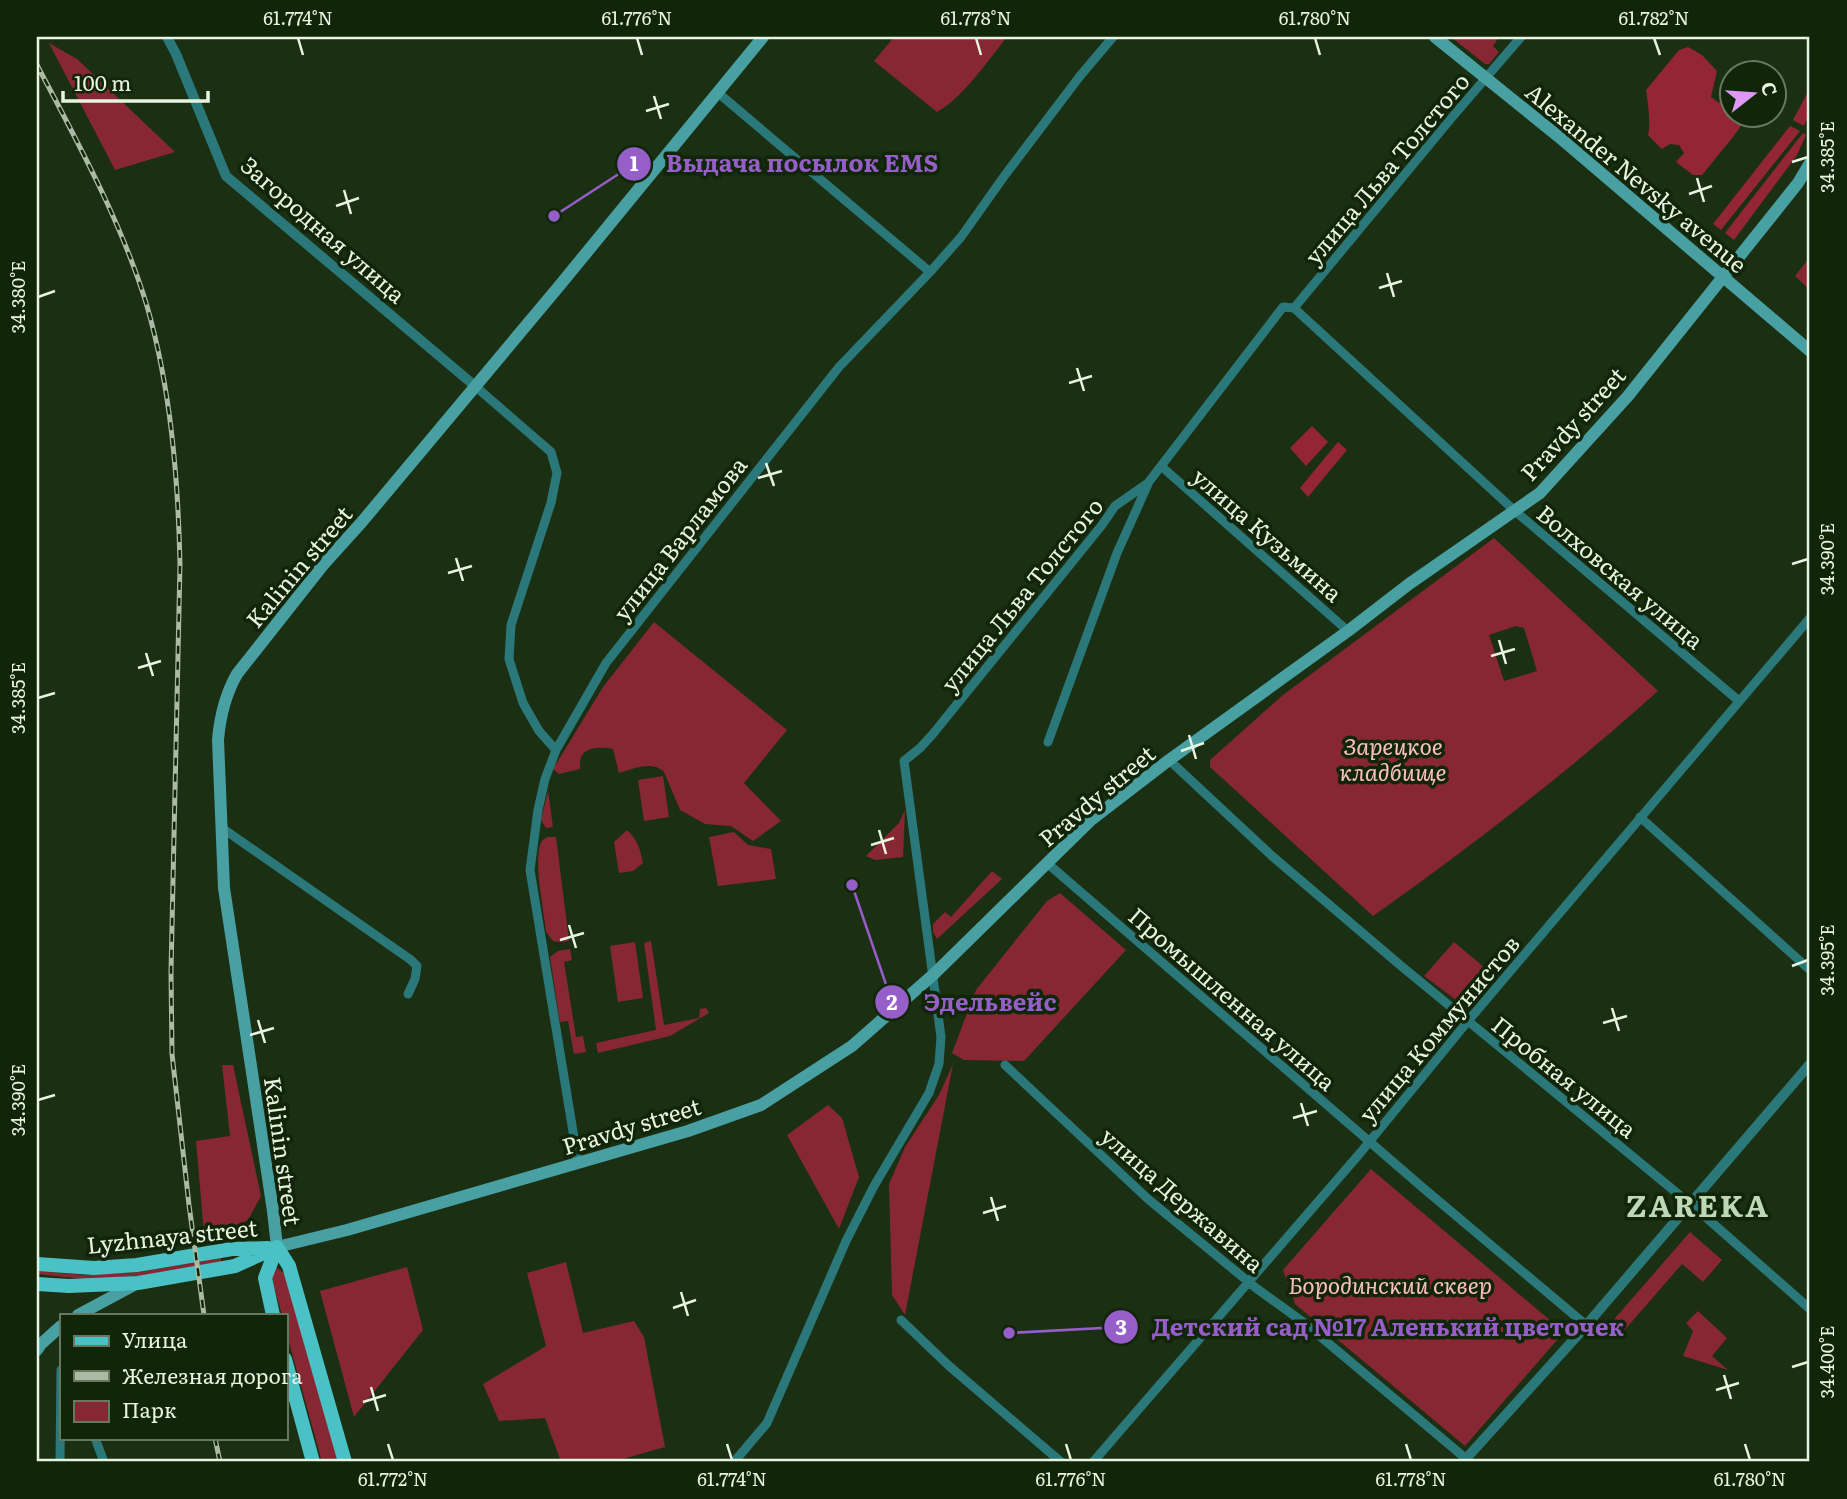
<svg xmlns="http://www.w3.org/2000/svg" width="1847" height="1499" font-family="Literata,serif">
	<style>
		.green { fill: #872733; fill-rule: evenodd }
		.forest { fill: #942535 }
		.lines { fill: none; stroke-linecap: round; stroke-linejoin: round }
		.minor { stroke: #2b787a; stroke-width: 9 }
		.tertiary { stroke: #2b787a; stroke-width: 10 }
		.secondary { stroke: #48a0a2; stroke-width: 12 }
		.primary { stroke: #4ac1c4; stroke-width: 14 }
		.rail-casing { stroke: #abbaa5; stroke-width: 5 }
		.rail { stroke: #112509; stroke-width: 2.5; stroke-dasharray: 8; stroke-linecap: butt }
		.ticks { fill: none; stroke: #e7f4e2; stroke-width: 2.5 }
		.labels { text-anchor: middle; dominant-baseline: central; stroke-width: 7; stroke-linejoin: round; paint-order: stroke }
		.street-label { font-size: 23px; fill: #e7f4e2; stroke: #112509 }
		.park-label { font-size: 23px; font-style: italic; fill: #fbbebf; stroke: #112509 }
		.district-label { font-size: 30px; font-weight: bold; letter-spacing: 2px; fill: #bed8b5; stroke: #112509 }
		.leader { fill: none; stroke: #965ec8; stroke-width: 2.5 }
		.callout-dot { fill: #965ec8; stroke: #112509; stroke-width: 2.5 }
		.mark-label { font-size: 21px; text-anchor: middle; font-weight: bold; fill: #fff }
		.callout-label { font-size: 24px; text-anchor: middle; font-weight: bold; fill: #965ec8; stroke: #112509; stroke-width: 7; stroke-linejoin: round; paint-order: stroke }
		.neatline { fill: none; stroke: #e7f4e2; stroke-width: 2.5 }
		.ticks-label { font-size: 18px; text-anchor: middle; fill: #e7f4e2 }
	</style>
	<rect width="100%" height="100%" fill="#1b2f13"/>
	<!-- green -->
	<path class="green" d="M 894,37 L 1007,37 C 989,59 963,98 937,112 L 874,61 Z
		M 1451,37 L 1499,37 L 1493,46 L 1499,52 L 1489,64 L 1485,64 Z
		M 49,43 L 77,59 L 175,152 L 115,170 Z
		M 1810,257 L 1810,290 L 1795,276 Z
		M 1494,538 L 1658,691 C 1568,772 1472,846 1373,916 L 1210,767 L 1210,760 L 1283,695 ZM 1516,626 L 1524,628 L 1537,671 L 1504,681 L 1489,635 Z
		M 654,622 L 787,730 L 744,783 L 781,821 L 753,841 L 731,826 L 705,824 L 680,810 L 664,772 C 652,760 633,769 619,773 L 613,749 C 604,747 586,746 581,757 C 580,759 580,768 580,769 L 559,774 L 553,769 L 603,687 Z
		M 663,776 L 669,817 L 644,821 L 638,780 Z
		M 548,791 L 553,827 L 546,828 L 541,820 Z
		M 905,810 L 903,857 L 875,860 L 866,856 L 899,823 Z
		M 627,830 C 638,840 640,849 643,863 L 633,871 L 619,873 L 614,842 Z
		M 734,832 L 748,845 L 771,849 L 776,879 L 718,886 L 709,837 Z
		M 547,837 L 556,837 L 569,941 L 559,942 L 553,941 L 546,932 C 544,911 534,865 540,845 C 542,840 543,840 547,837 Z
		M 992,871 L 1002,879 L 937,939 L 933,932 L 933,924 L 945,912 L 951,917 Z
		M 1060,893 L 1126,950 L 1024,1061 L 964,1060 L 952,1053 L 976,990 L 1047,901 Z
		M 651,941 L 664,1025 L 699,1018 L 700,1009 L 706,1008 L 709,1013 L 670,1036 L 598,1053 L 596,1043 L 656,1030 L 644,943 Z
		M 635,942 L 643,998 L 618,1002 L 610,946 Z
		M 1454,942 L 1491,973 L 1464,1006 L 1424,976 Z
		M 570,949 L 572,960 L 564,962 L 576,1037 L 583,1036 L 586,1052 L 574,1054 L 568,1021 L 560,1022 L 550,957 L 558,951 Z
		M 953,1064 L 905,1315 L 892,1295 L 889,1184 L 905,1147 L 939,1095 Z
		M 222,1065 L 233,1065 L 261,1196 L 248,1220 L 231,1229 L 204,1234 L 196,1141 L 230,1136 Z
		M 828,1105 L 842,1118 L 859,1177 L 839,1229 L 787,1135 Z
		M 1371,1169 L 1564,1332 L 1465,1446 L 1295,1304 L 1283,1270 Z
		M 1690,1232 L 1722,1260 L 1703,1282 L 1682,1264 L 1622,1333 L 1610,1324 Z
		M 221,1258 L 221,1262 L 139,1276 L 83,1279 L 37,1274 L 37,1271 L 85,1275 L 140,1272 Z
		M 566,1262 L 583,1333 L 634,1321 L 644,1337 L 665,1447 L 612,1462 L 561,1462 L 545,1418 L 499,1421 L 483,1384 L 546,1346 L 527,1273 Z
		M 276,1267 L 285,1274 L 338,1462 L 322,1462 L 285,1328 L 285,1315 L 282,1315 L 271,1276 Z
		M 407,1267 L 423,1330 L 354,1417 L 320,1291 Z
		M 1698,1311 L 1727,1338 L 1712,1356 L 1728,1370 L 1683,1356 L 1693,1331 L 1686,1323 Z"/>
	<!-- forest -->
	<path class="forest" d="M 1688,47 L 1702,55 L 1717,71 L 1711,97 L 1719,103 L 1731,89 L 1731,116 L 1748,116 L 1733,137 L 1702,175 L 1693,175 L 1676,162 L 1684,153 L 1679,145 L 1670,144 L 1662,149 L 1648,135 C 1651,125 1648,102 1646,90 L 1679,50 Z
		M 1810,88 L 1810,111 L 1804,126 L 1793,120 Z
		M 1790,126 L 1800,131 L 1721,230 L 1713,224 Z
		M 1803,133 L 1806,135 L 1797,155 L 1734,240 L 1725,233 Z
		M 1312,426 L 1328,442 L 1306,466 L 1290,448 Z
		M 1338,442 L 1347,450 L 1308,497 L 1300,488 Z"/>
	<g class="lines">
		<!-- minor -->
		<path class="minor" d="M 717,92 L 930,272
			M 1294,308 L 1515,511 L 1739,701
			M 475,386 L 551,452 L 557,473 L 551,503 L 511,625 L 509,659 L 523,703 L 539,731 L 556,750
			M 1161,466 L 1348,631
			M 1048,742 L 1117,553 L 1148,484
			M 1169,760 L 1272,856 L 1400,965 L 1700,1212 L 1810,1309
			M 1640,817 L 1810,970
			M 222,828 L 411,960 L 417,966 L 415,979 L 408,994
			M 1047,863 L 1422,1187 L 1586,1325
			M 1005,1065 L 1148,1199 L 1256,1288 L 1303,1322 L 1470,1462
			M 578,1162 L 530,870 L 538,810 L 545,779 L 556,750 L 606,663 L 839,367 L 930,272 L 961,237 L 1005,175 L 1080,76 L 1113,37
			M 901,1320 L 948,1365 L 1061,1462
			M 95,1438 L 104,1462
			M 60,1462 L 61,1370
			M 734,1462 L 767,1423 L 846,1241 L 874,1186 L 929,1093 L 939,1064 L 941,1037 L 904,761 L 920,748 L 932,735 L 1102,525 L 1115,506 L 1148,483 L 1283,307 L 1294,308 L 1454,115 L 1521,37
			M 1093,1462 L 1361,1152 L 1468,1021 L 1810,618"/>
		<!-- tertiary -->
		<path class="tertiary" d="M 167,37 L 176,54 L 226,176 L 475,386
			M 1463,1462 L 1577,1336 L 1810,1064"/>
		<!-- secondary -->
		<path class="secondary" d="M 763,37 L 560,285 L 361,523 L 323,565 L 237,674 C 225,695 220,716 218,740 L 224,888 L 273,1211 L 277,1247 L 347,1230 L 688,1131 L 761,1105 L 852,1046 L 934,974 L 1091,820 L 1169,760 L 1348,631 L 1409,584 L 1540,493 L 1628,396 L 1798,183 L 1810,163
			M 1435,37 L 1559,137 L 1810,351
			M 78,1315 L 136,1284
			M 37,1350 L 41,1344 L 61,1326"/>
		<!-- primary -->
		<path class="primary" d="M 277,1247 L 289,1266 L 345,1462
			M 37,1264 L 94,1268 L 137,1265 L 232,1249 L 268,1248
			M 37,1284 L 69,1286 L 138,1283 L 235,1266 L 277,1247
			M 273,1315 L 265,1278 L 277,1247
			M 285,1359 L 313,1462"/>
		<defs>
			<path id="rail" d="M 37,65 C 77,141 122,223 147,306 C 171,390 178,478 180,564 L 171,972 L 172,1054 L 189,1205 L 204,1315
				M 215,1438 L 220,1462"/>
		</defs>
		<!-- rail casing -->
		<use href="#rail" class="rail-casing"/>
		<!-- rail -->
		<use href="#rail" class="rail"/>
	</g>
	<!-- ticks -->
	<path class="ticks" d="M 298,38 L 303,55M 637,38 L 642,55M 976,38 L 981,55M 1315,38 L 1320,55M 1654,38 L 1660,55M 654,96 L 661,119M 646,111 L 669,104M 1792,162 L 1808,157M 1697,178 L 1704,202M 344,190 L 351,214M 1689,194 L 1712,186M 336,206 L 359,198M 1387,273 L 1394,297M 1379,288 L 1402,281M 38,297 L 55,291M 1077,368 L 1084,391M 1069,383 L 1092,376M 766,463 L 774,486M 758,478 L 782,471M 456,558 L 463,581M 1792,564 L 1808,559M 448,573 L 472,566M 1499,640 L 1506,664M 146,653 L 153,676M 1491,656 L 1515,649M 138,668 L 161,661M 38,698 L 55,693M 1189,735 L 1196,759M 1181,751 L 1204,743M 879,830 L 886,854M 871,845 L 894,838M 569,925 L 576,948M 560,940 L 584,933M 1792,966 L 1808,960M 1612,1008 L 1619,1031M 258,1020 L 265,1043M 1603,1023 L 1627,1016M 250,1035 L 274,1028M 38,1100 L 55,1095M 1301,1103 L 1308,1126M 1293,1118 L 1317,1111M 991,1197 L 998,1221M 983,1213 L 1006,1206M 681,1292 L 688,1316M 673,1308 L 696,1300M 1792,1367 L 1808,1362M 1724,1375 L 1731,1399M 371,1387 L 378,1411M 1716,1390 L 1739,1383M 363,1402 L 386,1395M 388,1444 L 393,1460M 727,1444 L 732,1460M 1066,1444 L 1071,1460M 1406,1444 L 1411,1460M 1745,1444 L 1750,1460"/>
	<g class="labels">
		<!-- street labels -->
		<g class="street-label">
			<text transform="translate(1386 168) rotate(-50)">улица Льва Толстого</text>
			<text transform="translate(1637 177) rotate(40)">Alexander Nevsky avenue</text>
			<text transform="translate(324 229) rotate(41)">Загородная улица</text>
			<text transform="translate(1572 423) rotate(-48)">Pravdy street</text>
			<text transform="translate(1268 534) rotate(41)">улица Кузьмина</text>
			<text transform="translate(679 538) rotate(-52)">улица Варламова</text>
			<text transform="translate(298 566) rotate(-50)">Kalinin street</text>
			<text transform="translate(1621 576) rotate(40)">Волховская улица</text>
			<text transform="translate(1021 594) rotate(-51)">улица Льва Толстого</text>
			<text transform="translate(1096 795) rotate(-40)">Pravdy street</text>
			<text transform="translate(1233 998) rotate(41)">Промышленная улица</text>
			<text transform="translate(1438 1028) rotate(-50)">улица Коммунистов</text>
			<text transform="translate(1565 1076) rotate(39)">Пробная улица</text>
			<text transform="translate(631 1125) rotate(-17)">Pravdy street</text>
			<text transform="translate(284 1151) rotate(82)">Kalinin street</text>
			<text transform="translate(1183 1199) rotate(41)">улица Державина</text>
			<text transform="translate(172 1235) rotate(-6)">Lyzhnaya street</text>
		</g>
		<!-- park labels -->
		<g class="park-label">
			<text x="1393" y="745">Зарецкое<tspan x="1393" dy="26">кладбище</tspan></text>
			<text x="1390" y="1284">Бородинский сквер</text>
		</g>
		<!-- district labels -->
		<g class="district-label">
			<text x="1698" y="1204">ZAREKA</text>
		</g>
	</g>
	<!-- callouts -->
	<path class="leader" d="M554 216L634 164M852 885L892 1002M1009 1333L1121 1327"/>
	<g class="callout-dot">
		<circle cx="554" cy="216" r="7"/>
		<circle cx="852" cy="885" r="7"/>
		<circle cx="1009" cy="1333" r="7"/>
		<circle cx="634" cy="164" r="18"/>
		<circle cx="892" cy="1002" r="18"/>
		<circle cx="1121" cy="1327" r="18"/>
	</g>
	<g class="mark-label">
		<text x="634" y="171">1</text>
		<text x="892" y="1010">2</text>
		<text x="1121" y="1335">3</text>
	</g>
	<g class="callout-label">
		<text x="802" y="172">Выдача посылок EMS</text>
		<text x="990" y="1011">Эдельвейс</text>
		<text x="1388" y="1336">Детский сад №17 Аленький цветочек</text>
	</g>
	<!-- border -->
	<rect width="1847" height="1499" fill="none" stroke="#112509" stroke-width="77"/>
	<!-- legend -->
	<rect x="60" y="1314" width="228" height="126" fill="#112509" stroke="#677860" stroke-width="2"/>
	<rect x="74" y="1336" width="35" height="10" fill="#4ac1c4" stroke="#677860" stroke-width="2"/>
	<text x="122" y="1348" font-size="21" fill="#e7f4e2">Улица</text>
	<rect x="74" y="1371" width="35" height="10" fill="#abbaa5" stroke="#677860" stroke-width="2"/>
	<text x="122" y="1384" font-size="21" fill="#e7f4e2">Железная дорога</text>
	<rect x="74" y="1401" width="35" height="21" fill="#872733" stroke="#677860" stroke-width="2"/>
	<text x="122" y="1418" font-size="21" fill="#e7f4e2">Парк</text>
	<!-- north arrow -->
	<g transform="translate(1753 94) rotate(73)"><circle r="33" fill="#112509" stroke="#677860" stroke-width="2"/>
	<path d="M0-5L12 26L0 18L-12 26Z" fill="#dd99f3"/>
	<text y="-10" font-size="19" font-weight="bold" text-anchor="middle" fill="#e7f4e2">С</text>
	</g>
	<!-- scale -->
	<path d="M63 91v10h145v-10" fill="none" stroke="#e7f4e2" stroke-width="3.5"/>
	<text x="74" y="91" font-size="21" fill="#e7f4e2" stroke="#112509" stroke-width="5" paint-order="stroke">100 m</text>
	<rect x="38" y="38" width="1770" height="1422" class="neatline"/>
	<g class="ticks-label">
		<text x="298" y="25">61.774°N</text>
		<text x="637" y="25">61.776°N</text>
		<text x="976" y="25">61.778°N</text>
		<text x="1315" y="25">61.780°N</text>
		<text x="1654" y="25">61.782°N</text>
		<text transform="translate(1828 157) rotate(-90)" y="6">34.385°E</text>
		<text transform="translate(19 297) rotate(-90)" y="6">34.380°E</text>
		<text transform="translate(1828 559) rotate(-90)" y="6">34.390°E</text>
		<text transform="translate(19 698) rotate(-90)" y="6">34.385°E</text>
		<text transform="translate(1828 960) rotate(-90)" y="6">34.395°E</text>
		<text transform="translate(19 1100) rotate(-90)" y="6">34.390°E</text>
		<text transform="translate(1828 1362) rotate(-90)" y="6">34.400°E</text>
		<text x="393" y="1486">61.772°N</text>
		<text x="732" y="1486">61.774°N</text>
		<text x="1071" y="1486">61.776°N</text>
		<text x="1411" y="1486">61.778°N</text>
		<text x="1750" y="1486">61.780°N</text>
	</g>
</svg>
